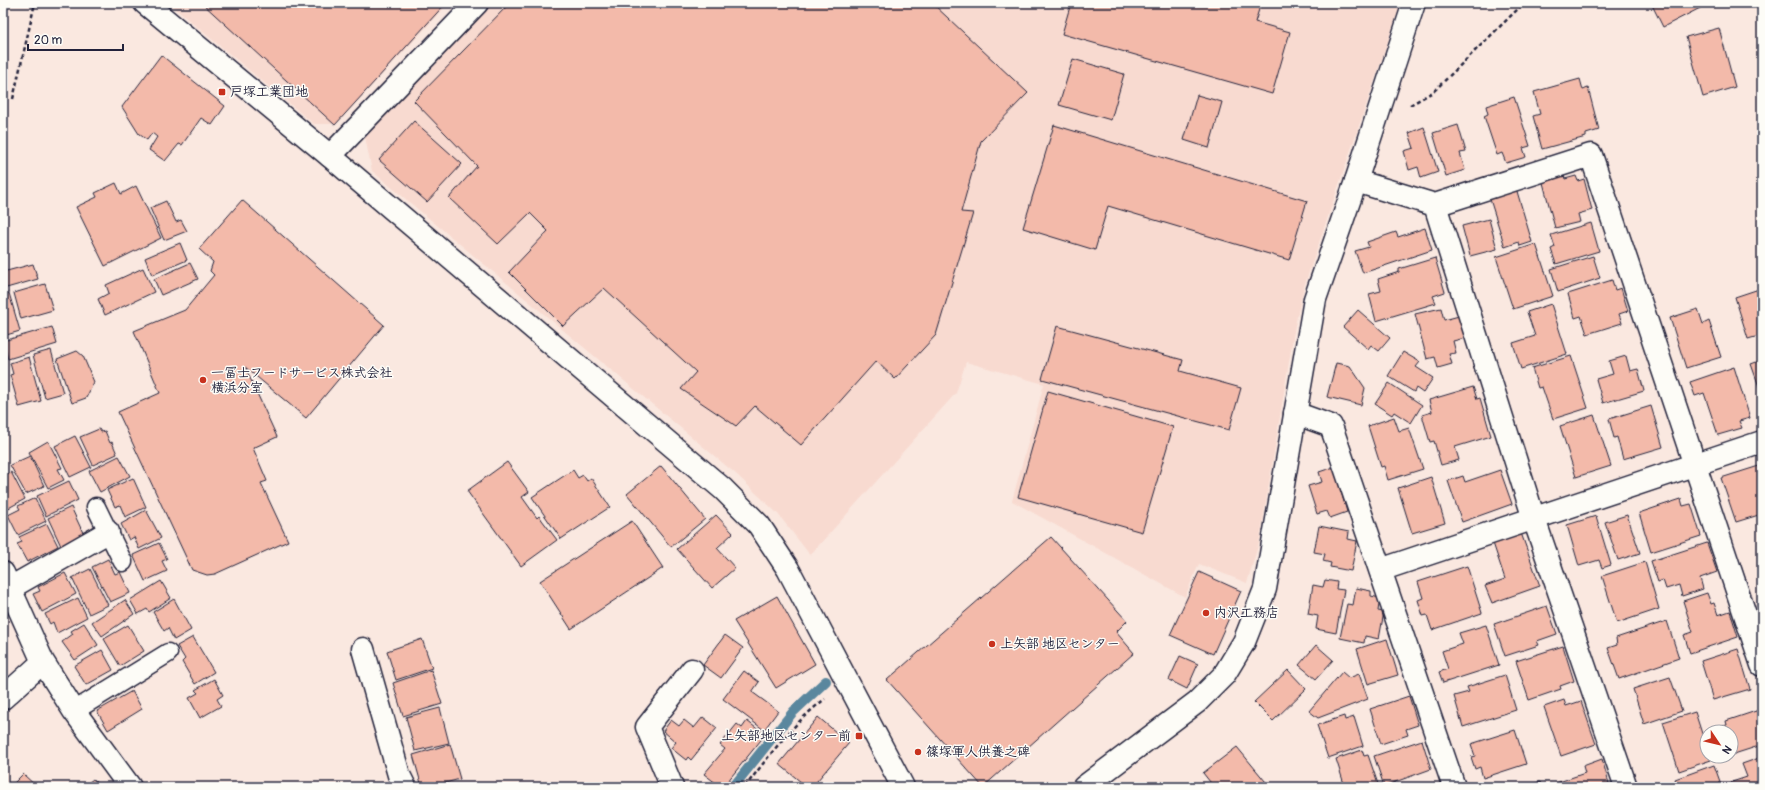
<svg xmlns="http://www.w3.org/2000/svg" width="1765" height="790" font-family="Pangolin,'Klee One',sans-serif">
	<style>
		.built { fill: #f8dad0 }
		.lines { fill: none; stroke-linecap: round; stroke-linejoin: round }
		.stream { stroke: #5a879e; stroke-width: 10 }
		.building { fill: #f3baaa; stroke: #22223b }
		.service-casing { stroke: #22223b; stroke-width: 21 }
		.minor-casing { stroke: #22223b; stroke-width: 25 }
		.tertiary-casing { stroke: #22223b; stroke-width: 25 }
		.path { stroke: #22223b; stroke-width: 2.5; stroke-dasharray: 4 3; stroke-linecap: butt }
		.service { stroke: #fdfcf7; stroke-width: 18 }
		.minor { stroke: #fdfcf7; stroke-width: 22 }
		.tertiary { stroke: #fdfcf7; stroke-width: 22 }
		.poi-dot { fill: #c8321e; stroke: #fdfcf7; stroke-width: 1.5 }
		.labels { text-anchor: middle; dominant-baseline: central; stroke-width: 3; stroke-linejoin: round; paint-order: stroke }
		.poi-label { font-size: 13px; font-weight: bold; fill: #22223b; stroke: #fdfcf7; text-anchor: start }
	</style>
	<rect width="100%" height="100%" fill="#fae8e0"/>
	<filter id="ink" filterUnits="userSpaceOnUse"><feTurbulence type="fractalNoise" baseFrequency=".025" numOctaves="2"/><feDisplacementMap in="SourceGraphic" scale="8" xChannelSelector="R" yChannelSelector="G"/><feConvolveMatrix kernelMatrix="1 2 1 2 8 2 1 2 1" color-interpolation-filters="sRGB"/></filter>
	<g filter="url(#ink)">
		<!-- built -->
		<path class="built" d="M 168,3 L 449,3 L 336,124 L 314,124 Z
			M 493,3 L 1401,3 L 1304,287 L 1295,325 L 1260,539 L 1247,583 L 1199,564 L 1185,597 L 1012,501 L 1044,384 L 966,362 L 956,393 L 810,555 L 778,514 L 736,474 L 372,171 L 365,137 Z"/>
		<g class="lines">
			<!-- stream -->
			<path class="stream" d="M 733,787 L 793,712 L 826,681"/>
		</g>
		<!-- building -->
		<path class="building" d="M 202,3 L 446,3 L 335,125 Z
			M 510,3 L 932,3 L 1028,93 L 981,141 L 961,212 L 973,213 L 936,335 L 895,379 L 876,361 L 801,445 L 755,406 L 736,426 L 681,389 L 696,372 L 604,288 L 563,326 L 509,272 L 548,231 L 530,213 L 498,244 L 449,198 L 477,166 L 414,101 Z
			M 1071,3 L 1261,3 L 1255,22 L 1290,32 L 1272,94 L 1062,34 Z
			M 1651,3 L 1702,3 L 1704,6 L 1663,27 Z
			M 1719,28 L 1735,87 L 1703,97 L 1686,37 Z
			M 161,55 L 225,106 L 212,125 L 201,118 L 182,145 L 179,144 L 165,161 L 149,150 L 157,137 L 152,133 L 147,140 L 139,134 L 122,107 Z
			M 1073,59 L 1124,74 L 1111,120 L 1059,105 Z
			M 1580,79 L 1583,90 L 1588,88 L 1599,130 L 1586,134 L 1586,137 L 1542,149 L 1533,116 L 1540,114 L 1534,92 Z
			M 1197,95 L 1222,102 L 1209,148 L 1184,140 Z
			M 1514,97 L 1530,146 L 1523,148 L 1526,157 L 1506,163 L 1502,153 L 1497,155 L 1484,116 L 1488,114 L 1486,106 Z
			M 414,121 L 462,164 L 427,202 L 379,160 Z
			M 1054,125 L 1307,201 L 1289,260 L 1108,206 L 1095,250 L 1023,228 Z
			M 1458,125 L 1466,152 L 1460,153 L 1465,170 L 1446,176 L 1433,133 Z
			M 1424,127 L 1438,172 L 1421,178 L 1418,167 L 1409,170 L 1404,151 L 1414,148 L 1409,133 Z
			M 1562,169 L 1565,179 L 1576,176 L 1578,181 L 1584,179 L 1592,210 L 1578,214 L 1580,222 L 1555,228 L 1541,175 Z
			M 116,183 L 121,194 L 136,186 L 161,238 L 105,266 L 76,207 L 97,197 L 95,193 Z
			M 1516,188 L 1532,242 L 1520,246 L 1519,242 L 1505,247 L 1489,196 Z
			M 242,200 L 384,325 L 306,418 L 245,367 L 277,437 L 253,448 L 267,481 L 261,483 L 288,541 L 215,574 L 207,575 L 192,570 L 118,412 L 160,393 L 134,331 L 185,310 L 214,275 L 210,271 L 213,262 L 199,249 Z
			M 166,201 L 176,222 L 181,220 L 187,231 L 164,240 L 150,208 Z
			M 1489,219 L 1497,249 L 1470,256 L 1462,226 Z
			M 1591,223 L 1599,251 L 1556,264 L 1551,249 L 1555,247 L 1551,235 Z
			M 1425,228 L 1432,250 L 1363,273 L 1355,251 L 1369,247 L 1367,242 L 1396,232 L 1398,237 Z
			M 180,243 L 187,260 L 152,275 L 145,258 Z
			M 1536,244 L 1553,296 L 1513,309 L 1496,257 Z
			M 1593,256 L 1600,278 L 1558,292 L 1551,269 Z
			M 1435,258 L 1445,292 L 1433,296 L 1436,303 L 1376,321 L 1369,294 L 1381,291 L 1378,279 L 1399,272 L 1399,269 Z
			M 190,263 L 198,279 L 161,295 L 154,279 Z
			M 33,264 L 38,279 L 3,289 L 3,272 Z
			M 143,268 L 154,292 L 105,315 L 98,299 L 109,293 L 106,285 Z
			M 1612,280 L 1615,290 L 1621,288 L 1628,311 L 1619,314 L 1622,323 L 1587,334 L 1581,316 L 1575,318 L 1568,294 Z
			M 45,284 L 53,310 L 21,319 L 14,293 Z
			M 1762,288 L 1762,335 L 1748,339 L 1735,297 Z
			M 9,293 L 20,331 L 3,336 L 3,294 Z
			M 1551,304 L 1567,354 L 1521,369 L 1513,343 L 1535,336 L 1527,312 Z
			M 1441,308 L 1444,320 L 1459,316 L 1465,338 L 1453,341 L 1456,353 L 1449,354 L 1452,364 L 1438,368 L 1435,357 L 1427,359 L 1415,314 Z
			M 1698,309 L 1703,324 L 1709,321 L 1721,357 L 1686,368 L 1670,318 Z
			M 1358,310 L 1390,338 L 1379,351 L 1371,345 L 1368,349 L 1343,327 Z
			M 1057,326 L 1183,360 L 1180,371 L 1241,388 L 1229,430 L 1042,379 Z
			M 52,327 L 57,344 L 8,359 L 3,341 Z
			M 51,350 L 63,393 L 45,398 L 33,355 Z
			M 77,351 L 83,356 L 94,382 L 86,398 L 72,403 L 57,359 Z
			M 1403,352 L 1420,362 L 1416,367 L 1433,378 L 1423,393 L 1416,388 L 1414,392 L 1388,376 Z
			M 1571,356 L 1588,408 L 1553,419 L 1542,387 L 1538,388 L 1532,368 Z
			M 1626,356 L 1630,371 L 1638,369 L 1644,391 L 1603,403 L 1596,379 L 1613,374 L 1609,361 Z
			M 29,357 L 41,401 L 19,407 L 10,375 L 13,374 L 10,363 Z
			M 1762,360 L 1762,395 L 1751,364 Z
			M 1336,363 L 1350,366 L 1365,388 L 1361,405 L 1327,397 Z
			M 1734,367 L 1750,418 L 1739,421 L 1742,428 L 1718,435 L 1704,393 L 1695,396 L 1690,382 Z
			M 1389,383 L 1422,405 L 1411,423 L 1394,412 L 1392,415 L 1375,404 Z
			M 1473,387 L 1477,399 L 1480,398 L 1491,436 L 1455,447 L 1459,460 L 1441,465 L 1434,441 L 1430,442 L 1422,415 L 1432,412 L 1429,400 Z
			M 1048,391 L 1173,427 L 1142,532 L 1018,497 Z
			M 1651,406 L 1663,447 L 1623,459 L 1617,437 L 1614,438 L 1609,419 Z
			M 1594,415 L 1611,466 L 1576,477 L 1560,426 Z
			M 1394,417 L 1399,431 L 1409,428 L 1423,469 L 1388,480 L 1384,466 L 1381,467 L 1368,426 Z
			M 99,429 L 101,432 L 105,431 L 110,443 L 112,442 L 117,454 L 93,465 L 80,437 Z
			M 75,436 L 91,467 L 70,477 L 55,446 Z
			M 48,441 L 62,468 L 58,469 L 64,480 L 48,488 L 29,452 Z
			M 30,456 L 44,486 L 26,494 L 10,465 Z
			M 119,456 L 130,476 L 100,492 L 89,471 Z
			M 507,462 L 529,492 L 522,497 L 537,518 L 539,516 L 557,540 L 521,566 L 467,491 Z
			M 1762,465 L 1762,514 L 1736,522 L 1721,478 Z
			M 661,466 L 705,519 L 671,547 L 627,494 Z
			M 1334,467 L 1347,512 L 1330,518 L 1327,511 L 1317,514 L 1308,486 L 1322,482 L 1319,472 Z
			M 573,470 L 578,478 L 583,475 L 587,481 L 591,478 L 610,507 L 561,539 L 532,497 Z
			M 1500,470 L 1512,504 L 1462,522 L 1448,481 L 1463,476 L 1465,482 Z
			M 11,472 L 25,499 L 3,511 L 3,476 Z
			M 1431,477 L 1445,523 L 1412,533 L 1398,488 Z
			M 133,478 L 146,507 L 125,517 L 120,505 L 115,507 L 107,490 Z
			M 69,481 L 78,500 L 46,516 L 37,496 Z
			M 35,498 L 46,521 L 18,535 L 8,515 L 20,509 L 18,506 Z
			M 1681,499 L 1683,506 L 1691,504 L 1701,536 L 1651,552 L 1639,513 Z
			M 71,507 L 84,535 L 61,546 L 48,518 Z
			M 146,510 L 161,538 L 139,549 L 134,537 L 129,540 L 121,524 Z
			M 716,515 L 733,533 L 717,548 L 735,568 L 712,588 L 677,549 Z
			M 1627,515 L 1640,553 L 1618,560 L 1605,522 Z
			M 1596,516 L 1611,565 L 1602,568 L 1599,560 L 1579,566 L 1567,525 Z
			M 632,521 L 663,568 L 571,629 L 540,581 Z
			M 47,524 L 58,546 L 27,562 L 17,544 L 22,542 L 19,537 Z
			M 1319,526 L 1349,532 L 1348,539 L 1357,541 L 1351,571 L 1330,567 L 1331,563 L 1323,561 L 1325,554 L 1314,552 Z
			M 1521,533 L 1540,586 L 1492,603 L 1485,586 L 1505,579 L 1493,543 Z
			M 1051,537 L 1127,621 L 1116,632 L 1134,653 L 983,787 L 887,680 Z
			M 159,543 L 167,559 L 162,561 L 167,571 L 145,581 L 133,555 Z
			M 1707,543 L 1717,572 L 1700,578 L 1703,589 L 1682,596 L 1679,585 L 1666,589 L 1663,580 L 1658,582 L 1651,561 Z
			M 108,559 L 115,574 L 120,572 L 130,593 L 110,602 L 92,567 Z
			M 1645,562 L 1659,609 L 1617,623 L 1602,576 Z
			M 1467,566 L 1482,613 L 1432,630 L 1427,615 L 1423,616 L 1418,600 L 1423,598 L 1418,582 Z
			M 90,569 L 108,605 L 89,614 L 72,578 Z
			M 1199,572 L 1241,591 L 1213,654 L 1170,635 Z
			M 65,573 L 76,594 L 42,612 L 33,594 L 40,591 L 38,587 Z
			M 1325,580 L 1337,582 L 1336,589 L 1344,590 L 1336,633 L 1316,629 L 1318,616 L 1308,614 L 1313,585 L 1323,587 Z
			M 161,581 L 171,598 L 149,612 L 147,609 L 138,614 L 130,600 Z
			M 1356,588 L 1371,591 L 1371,596 L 1380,598 L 1378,611 L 1384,612 L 1379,639 L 1365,636 L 1364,643 L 1340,638 L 1347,604 L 1353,605 Z
			M 1707,593 L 1711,604 L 1714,603 L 1718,615 L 1730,611 L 1738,637 L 1690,653 L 1684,635 L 1693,632 L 1683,601 Z
			M 777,596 L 815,664 L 776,688 L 734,621 Z
			M 78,598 L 87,617 L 57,633 L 53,622 L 50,624 L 45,614 Z
			M 174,599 L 191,630 L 174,640 L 168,628 L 164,631 L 153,612 Z
			M 125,600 L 134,614 L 102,636 L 92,622 Z
			M 1547,606 L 1557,634 L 1537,641 L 1539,645 L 1505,656 L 1494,624 Z
			M 1667,621 L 1679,658 L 1619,679 L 1608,648 L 1617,645 L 1616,638 Z
			M 84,623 L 98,645 L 75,660 L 62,642 L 73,634 L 71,631 Z
			M 128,625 L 144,651 L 120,666 L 104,639 Z
			M 1486,625 L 1499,665 L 1443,683 L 1439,672 L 1448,669 L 1442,651 L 1463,644 L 1459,633 Z
			M 725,635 L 743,648 L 721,678 L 703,665 Z
			M 193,637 L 214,672 L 195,684 L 182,662 L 185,659 L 177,646 Z
			M 422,639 L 432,668 L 396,680 L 387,651 Z
			M 1387,639 L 1398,675 L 1368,684 L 1357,649 Z
			M 1316,645 L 1333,660 L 1316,679 L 1299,665 Z
			M 1563,646 L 1574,681 L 1560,686 L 1561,689 L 1529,700 L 1516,661 Z
			M 1738,649 L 1750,689 L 1713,700 L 1701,661 Z
			M 102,650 L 113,670 L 86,685 L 74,666 Z
			M 1180,656 L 1198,664 L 1187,689 L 1169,680 Z
			M 431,670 L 442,704 L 403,716 L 393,683 Z
			M 1288,670 L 1306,689 L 1273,721 L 1254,702 Z
			M 744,671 L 759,682 L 752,692 L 778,711 L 764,730 L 723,699 Z
			M 1342,672 L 1349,678 L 1359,674 L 1368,699 L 1318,718 L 1309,711 Z
			M 1505,675 L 1516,710 L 1463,727 L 1454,696 L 1469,692 L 1467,687 Z
			M 1670,677 L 1682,711 L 1644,724 L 1633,689 Z
			M 214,679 L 223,695 L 217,699 L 221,706 L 200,718 L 189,698 L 198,693 L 195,690 Z
			M 132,691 L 142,709 L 108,730 L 97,711 Z
			M 1409,696 L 1418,725 L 1406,729 L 1408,735 L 1381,744 L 1370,709 Z
			M 1564,700 L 1566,706 L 1581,701 L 1596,744 L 1561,756 L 1544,707 Z
			M 440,708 L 449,743 L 415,751 L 406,717 Z
			M 1762,709 L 1762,745 L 1731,755 L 1731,732 L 1715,732 L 1714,729 L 1727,725 L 1726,721 Z
			M 1695,712 L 1707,749 L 1707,756 L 1709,756 L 1711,760 L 1679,771 L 1663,722 Z
			M 1344,716 L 1345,720 L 1354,717 L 1363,746 L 1328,758 L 1317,725 Z
			M 703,717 L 717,728 L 691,760 L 688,757 L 686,760 L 671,748 L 676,742 L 663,731 L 671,720 L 679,726 L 684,720 L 694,728 Z
			M 818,717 L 849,743 L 812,787 L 807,787 L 779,764 Z
			M 747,721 L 765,735 L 723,787 L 721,787 L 704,774 L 725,749 L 720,745 L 737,724 L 742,728 Z
			M 1515,730 L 1526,764 L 1483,778 L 1480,767 L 1475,769 L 1471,757 L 1475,756 L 1471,744 Z
			M 1422,740 L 1431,769 L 1384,786 L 1374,756 Z
			M 450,744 L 460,779 L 430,787 L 422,787 L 413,755 Z
			M 1237,747 L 1270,787 L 1214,787 L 1203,773 Z
			M 1362,750 L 1364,756 L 1368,755 L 1379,787 L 1345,787 L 1336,759 Z
			M 1762,757 L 1762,787 L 1730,787 L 1729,783 L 1747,777 L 1742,764 Z
			M 1602,759 L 1610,787 L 1557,787 L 1556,783 L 1585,773 L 1583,766 Z
			M 1714,765 L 1722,787 L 1678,787 L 1675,779 Z
			M 23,774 L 37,787 L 10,787 Z
			M 93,779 L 100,787 L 83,787 Z
			M 1540,782 L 1542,787 L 1525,787 Z"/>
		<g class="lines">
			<defs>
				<path id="service" d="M 96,507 L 123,562
					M 74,711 L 168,653"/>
				<path id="minor" d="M 330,156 L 477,3
					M 1356,181 L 1435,205 L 1534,519 L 1626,787
					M 1435,205 L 1591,155 L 1762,665
					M 1295,413 L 1331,426 L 1454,787
					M 1380,570 L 1762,442
					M 3,573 L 43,662 L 74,711 L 130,787
					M 10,588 L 108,532
					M 363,649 L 399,775 L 405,787
					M 3,698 L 43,662
					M 672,787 L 647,727 L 692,670"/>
				<path id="tertiary" d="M 145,3 L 330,156 L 723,489 L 759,525 L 788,569 L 903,787
					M 1084,787 L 1197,702 L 1224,675 L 1244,642 L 1265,589 L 1315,299 L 1356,181 L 1414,3"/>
			</defs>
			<!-- service casing -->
			<use href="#service" class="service-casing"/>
			<!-- minor casing -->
			<use href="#minor" class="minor-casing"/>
			<!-- tertiary casing -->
			<use href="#tertiary" class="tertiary-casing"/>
			<!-- path -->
			<path class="path" d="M 13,99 L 35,3
				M 1410,105 L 1433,92 L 1524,3
				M 745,787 C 769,756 793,723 825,699"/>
			<!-- service -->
			<use href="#service" class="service"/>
			<!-- minor -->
			<use href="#minor" class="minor"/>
			<!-- tertiary -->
			<use href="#tertiary" class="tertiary"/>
		</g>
	</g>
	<!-- markers -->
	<g class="poi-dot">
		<rect x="218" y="88" width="8" height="8" rx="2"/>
		<circle cx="203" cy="380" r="4"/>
		<circle cx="1206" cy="613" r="4"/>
		<circle cx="992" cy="644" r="4"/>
		<rect x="855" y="732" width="8" height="8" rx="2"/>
		<circle cx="918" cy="752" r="4"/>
	</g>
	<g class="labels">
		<!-- poi labels -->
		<g class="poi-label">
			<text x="230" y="92">戸塚工業団地</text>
			<text x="211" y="373">一冨士フードサービス株式会社<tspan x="211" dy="15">横浜分室</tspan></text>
			<text x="1214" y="613">内沢工務店</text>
			<text x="1000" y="644">上矢部 地区センター</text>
			<text x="851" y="736" text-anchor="end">上矢部地区センター前</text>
			<text x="926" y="752">篠塚軍人供養之碑</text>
		</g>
	</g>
	<!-- margin -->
	<rect width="1765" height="790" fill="none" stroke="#fdfcf7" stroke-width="16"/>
	<rect x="8" y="8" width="1749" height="774" fill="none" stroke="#22223b" stroke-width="1.5" filter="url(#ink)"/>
	<!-- north arrow -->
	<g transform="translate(1719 744) rotate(125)"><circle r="19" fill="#fdfcf7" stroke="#a5a5ac"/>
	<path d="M0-3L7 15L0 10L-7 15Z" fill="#c8321e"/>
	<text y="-6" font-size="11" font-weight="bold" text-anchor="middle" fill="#22223b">N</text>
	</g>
	<!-- scale -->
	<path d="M28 44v6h95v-6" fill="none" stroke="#22223b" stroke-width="2"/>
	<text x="34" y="44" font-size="12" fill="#22223b" stroke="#fdfcf7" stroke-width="3" paint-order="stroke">20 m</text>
</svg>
